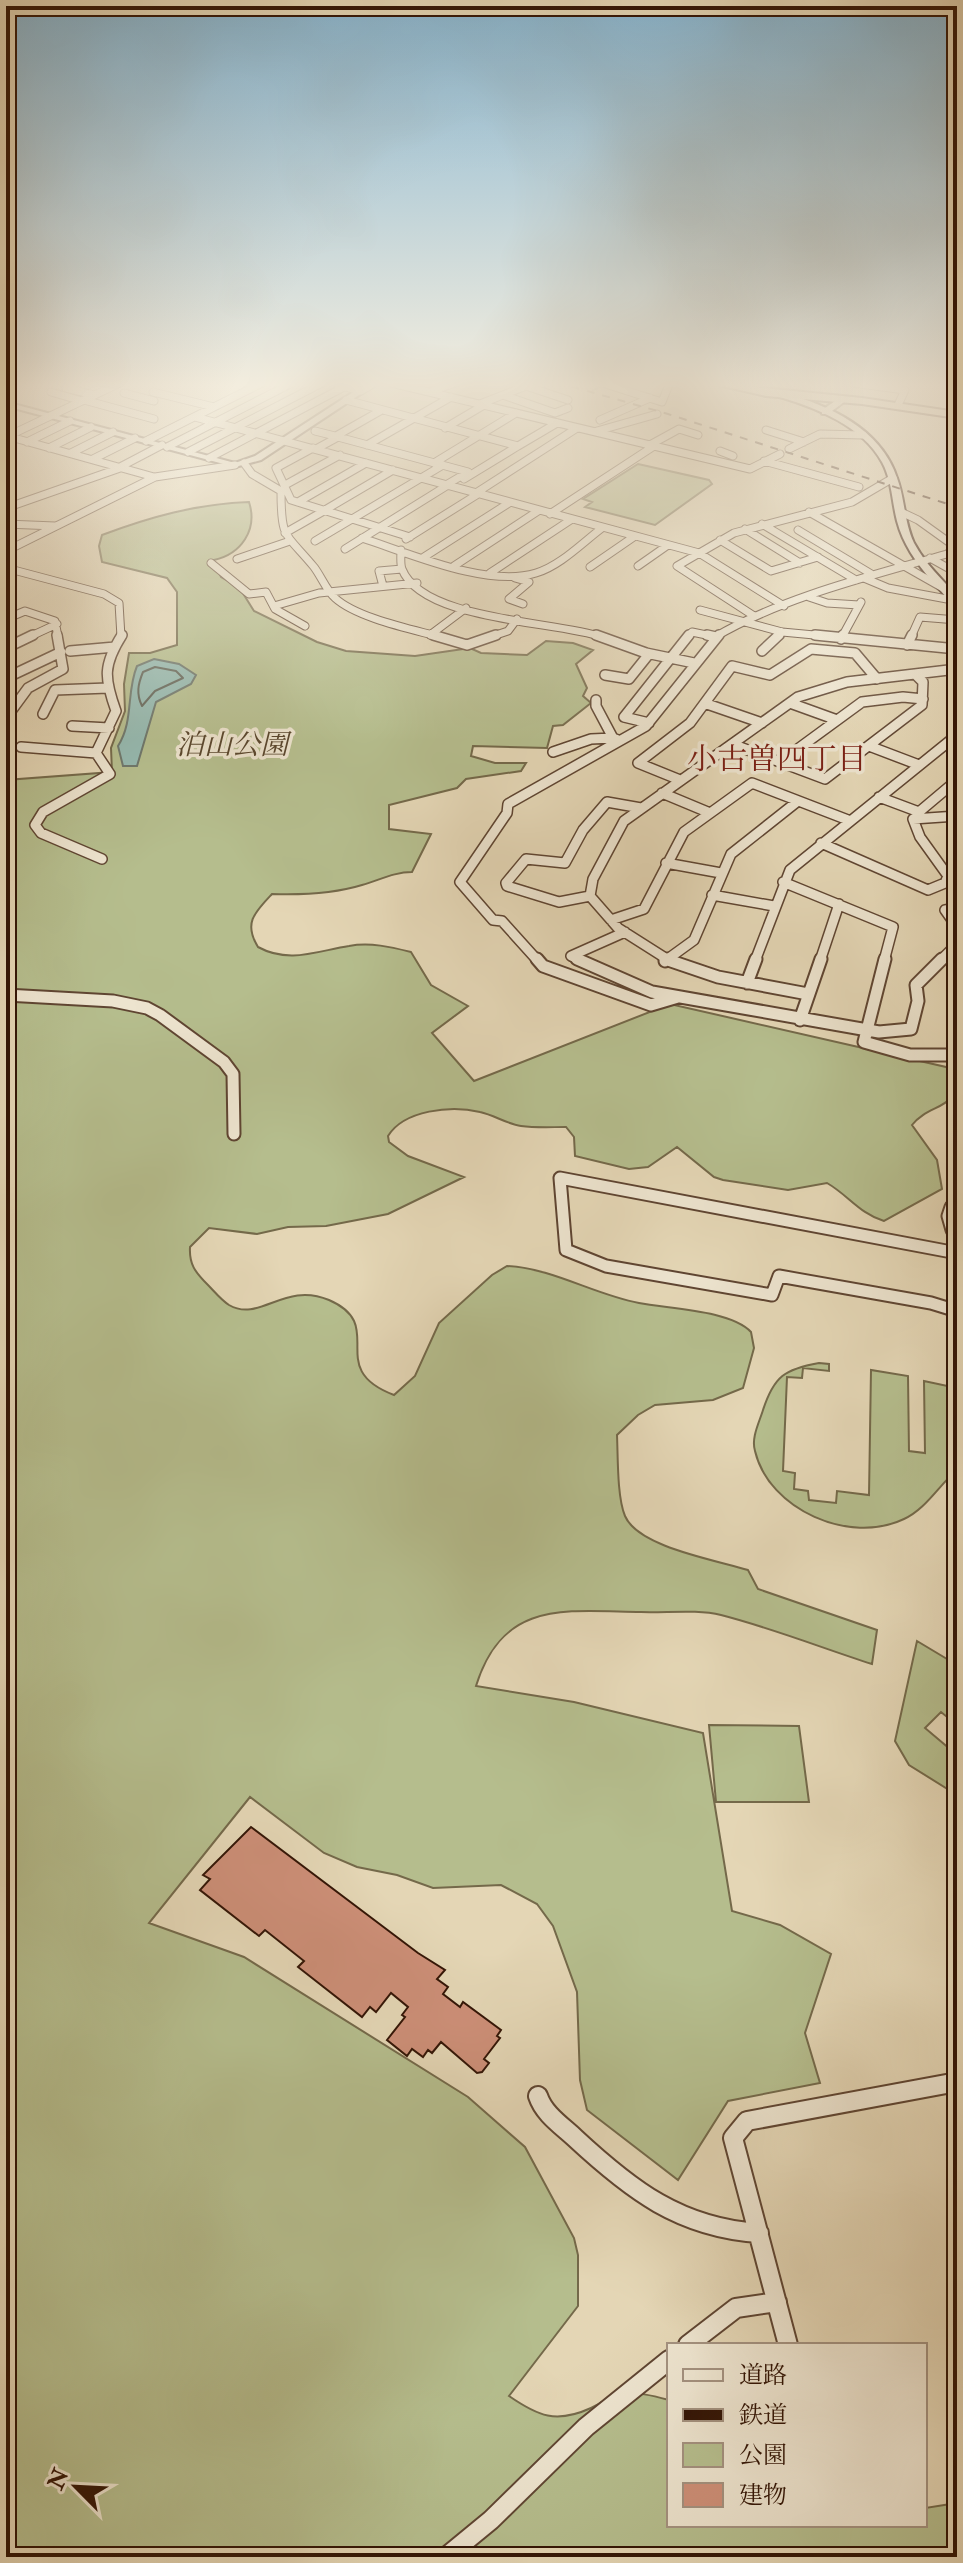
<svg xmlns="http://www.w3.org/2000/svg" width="963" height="2563" font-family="'IM FELL Double Pica','Noto Serif JP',serif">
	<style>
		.green { fill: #b5bd8d; stroke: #74694a; stroke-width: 2 }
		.water { fill: #95b9b0; stroke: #6e776c; stroke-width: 2 }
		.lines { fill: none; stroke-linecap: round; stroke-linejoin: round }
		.shore { stroke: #64675b; stroke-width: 2 }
		.stream { stroke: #6e776c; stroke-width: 2 }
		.building { fill: #cd8f78; stroke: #331506; stroke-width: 2 }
		.minor-far3-casing { stroke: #5f4532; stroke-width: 9 }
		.minor-far2-casing { stroke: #5f4532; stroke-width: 12 }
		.minor-far1-casing { stroke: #5f4532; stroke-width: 15 }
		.minor-casing { stroke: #5f4532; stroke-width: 22 }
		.tertiary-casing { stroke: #5f4532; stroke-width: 4 }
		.secondary-casing { stroke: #331506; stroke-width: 4 }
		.trunk-casing { stroke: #331506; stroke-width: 4 }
		.minor-far3 { stroke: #ede4cf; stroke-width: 7 }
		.minor-far2 { stroke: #ede4cf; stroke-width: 9 }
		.minor-far1 { stroke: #ede4cf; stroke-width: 11 }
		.minor { stroke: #ede4cf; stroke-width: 18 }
		.tertiary { fill: #ede4cf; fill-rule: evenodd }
		.secondary { fill: #ede4cf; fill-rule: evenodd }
		.trunk { fill: #e4d6b5; fill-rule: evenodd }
		.rail { stroke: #331506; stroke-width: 2; stroke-dasharray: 8 8; stroke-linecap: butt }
		.labels { text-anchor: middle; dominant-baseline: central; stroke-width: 7; stroke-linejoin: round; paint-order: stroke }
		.far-park-label { font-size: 28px; font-style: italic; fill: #5a472e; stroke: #ede4cf }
		.far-neighbourhood-label { font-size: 30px; fill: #7a1f14; stroke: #ede4cf }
	</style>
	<rect width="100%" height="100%" fill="#e4d6b5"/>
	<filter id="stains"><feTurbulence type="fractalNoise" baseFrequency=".0025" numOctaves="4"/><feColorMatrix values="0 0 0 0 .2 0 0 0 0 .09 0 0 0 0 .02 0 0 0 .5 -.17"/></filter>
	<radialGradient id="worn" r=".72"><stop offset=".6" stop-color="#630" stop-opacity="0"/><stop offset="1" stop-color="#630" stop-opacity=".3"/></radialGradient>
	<!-- green -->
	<path class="green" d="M 638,464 L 709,480 L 712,484 L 655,525 L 585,507 L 592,502 L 583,499 Z
		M 249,502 C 258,530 241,554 214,560 L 221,577 L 239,587 L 254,611 L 317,642 L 346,651 L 415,656 L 470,648 L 481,653 L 527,655 L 546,641 L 573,643 L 593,650 L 576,664 L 587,688 L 583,696 L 591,703 L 563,725 L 553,726 L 547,748 L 473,746 L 471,756 L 495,763 L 526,763 L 521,771 L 466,779 L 457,788 L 389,805 L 389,829 L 431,834 L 412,872 C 394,872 380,880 362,885 C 333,894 303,895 272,894 C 255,912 243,923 258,947 C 289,964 317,951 349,946 C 370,942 391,947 411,952 L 431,985 L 468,1006 L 432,1033 L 474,1081 L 670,1004 L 946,1067 L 957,1077 C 957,1111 929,1103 912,1125 L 937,1160 L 942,1189 L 884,1221 C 860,1214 848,1195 827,1183 L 788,1190 L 723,1180 L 714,1177 L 677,1147 L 648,1167 L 629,1169 L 575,1156 L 574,1137 L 566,1127 C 551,1127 536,1128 521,1126 C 507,1124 494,1115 480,1112 C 451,1105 404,1110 388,1136 L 389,1142 L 408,1156 L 464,1177 L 388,1214 L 326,1226 L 288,1227 L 257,1234 L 209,1228 L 190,1247 C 189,1264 195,1272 207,1284 C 214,1291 221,1300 229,1305 C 260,1323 284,1281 329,1300 C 389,1326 323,1368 394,1395 L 415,1376 L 439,1323 L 492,1275 L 507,1266 C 552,1268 595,1295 639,1303 C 669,1309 730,1310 751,1332 L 754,1348 L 743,1388 L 713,1400 L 655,1405 L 638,1415 L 617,1435 C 618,1457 617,1497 625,1516 C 638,1547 716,1560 748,1570 L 758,1589 L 877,1630 L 872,1664 C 822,1648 772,1628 721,1615 C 697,1609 666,1613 641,1612 C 566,1611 503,1599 476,1686 L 574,1702 L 703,1733 L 732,1911 L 780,1925 L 831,1954 L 805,2033 L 820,2083 L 728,2101 L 678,2180 L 587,2110 L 580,2080 L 577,1992 L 553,1926 L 537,1904 L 501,1885 L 433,1888 L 397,1875 L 357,1867 L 324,1853 L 250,1797 L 149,1923 L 244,1957 L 468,2097 L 525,2147 L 574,2238 L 578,2255 L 578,2306 L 509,2396 C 538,2416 556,2424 591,2408 C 600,2404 610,2396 619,2394 C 635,2391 654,2396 669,2400 L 669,2525 L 925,2525 L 925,2508 L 957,2503 L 957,2557 L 6,2557 L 6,780 L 112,772 L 111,748 L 125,711 L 124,684 L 129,653 L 150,653 L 177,645 L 177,592 L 167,578 L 102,562 L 99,546 L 102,535 C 150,517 196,504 249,502 Z
		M 819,1363 L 829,1364 L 829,1371 L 803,1368 L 802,1378 L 787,1377 L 783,1471 L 795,1473 L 794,1489 L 808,1491 L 809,1500 L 836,1503 L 837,1491 L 869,1495 L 871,1370 L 908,1376 L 909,1451 L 925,1453 L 924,1381 L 957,1388 L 957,1470 C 939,1485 926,1509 904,1519 C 850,1545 769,1510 755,1451 C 751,1438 759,1423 763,1410 C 774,1376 785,1369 819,1363 Z
		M 917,1641 L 957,1665 L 957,1725 L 941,1712 L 925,1728 L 957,1755 L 957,1795 L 909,1765 L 895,1741 Z
		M 709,1725 L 799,1726 L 809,1802 L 716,1802 Z"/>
	<!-- water -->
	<path class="water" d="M 154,659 L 179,664 L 196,675 L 191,684 L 156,702 L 137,766 L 123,766 L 118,746 C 134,721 126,692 137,666 Z"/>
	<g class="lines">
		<!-- shore -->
		<path class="shore" d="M 155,667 L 176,671 L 183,678 L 155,691 L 142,706 C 136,694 138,684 143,672 Z"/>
		<!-- stream -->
		<path class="stream" d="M 593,390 L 605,385"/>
	</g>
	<!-- building -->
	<path class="building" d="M 251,1827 L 418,1953 L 445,1970 L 437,1979 L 448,1987 L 443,1994 L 460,2007 L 463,2002 L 501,2030 L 497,2036 L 500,2038 L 484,2059 L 489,2063 L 482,2072 L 477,2073 L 441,2042 L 432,2053 L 428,2050 L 423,2057 L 412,2049 L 407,2056 L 387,2040 L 405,2017 L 402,2015 L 408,2007 L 391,1993 L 376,2012 L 370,2007 L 362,2017 L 298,1967 L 304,1961 L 265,1930 L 259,1936 L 200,1890 L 210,1879 L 203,1875 Z"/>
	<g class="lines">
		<defs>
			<path id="minor-far3" d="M 387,382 L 750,469 L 780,454
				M 599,382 L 662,402 L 670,382
				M 845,382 L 905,390 L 898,405
				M 338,385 L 361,391 L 376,382
				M 66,388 L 94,395
				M 433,391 L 457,382
				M 51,392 L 82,401
				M 153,392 L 214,407
				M 124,393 L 154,401
				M 503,395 L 555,413 L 568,408
				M 84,400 L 154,419
				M 346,400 L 518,446 L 557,423
				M 480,404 L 526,386 L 568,400
				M 195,417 L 699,553 L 784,606
				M 600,420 L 650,398
				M 445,428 L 484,405
				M 766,430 L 804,442
				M 315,431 L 335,436
				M 597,431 L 657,414
				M 7,436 L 154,477
				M 336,436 L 380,411
				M 6,437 L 122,382
				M 146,441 L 264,382
				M 27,442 L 70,421
				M 367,445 L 451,397
				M 648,446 L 679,429 L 698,435
				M 167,447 L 294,382
				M 49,448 L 91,427
				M 313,448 L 276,468 L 291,500 L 410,537
				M 316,449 L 338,437 L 468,472 L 446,485
				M 789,449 L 820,434 L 863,435
				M 720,451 L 733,456
				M 188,452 L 324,382
				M 71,453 L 113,432
				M 209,458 L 344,387
				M 93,459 L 135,438
				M 764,461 L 859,487
				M 244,463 L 252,474 L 281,491 C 281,540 285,532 314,567 C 321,576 326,590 335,598 C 357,618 411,629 440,637
				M 434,463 L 516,413
				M 120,467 L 162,445
				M 464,479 L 518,446
				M 285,485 L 340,455
				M 476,493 L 577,428
				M 298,502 L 366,463
				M 6,508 L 123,467
				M 325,510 L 393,470
				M 899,511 L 918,520 L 957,548
				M 809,512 L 957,596
				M 550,514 L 654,446
				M 6,524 L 55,526
				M 762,524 L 856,580
				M 745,529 L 800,563
				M 798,530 L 873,575
				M 285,533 L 322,512
				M 362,538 C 409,553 487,588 536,573 C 560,566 582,543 602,528
				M 406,539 L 478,494
				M 720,540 L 771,571 L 818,557
				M 315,541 L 443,465
				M 345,549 L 448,485
				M 401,550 C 401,555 400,564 402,569 C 422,621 556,621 602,637
				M 6,551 L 155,477 L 235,465
				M 424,557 L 509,503
				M 930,558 L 957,573
				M 237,559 L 290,541
				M 211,563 L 249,594 L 266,592 L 275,609 L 305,626
				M 454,566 L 538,511
				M 638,566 L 668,545
				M 590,567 L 635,536
				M 6,568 L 104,594 L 119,603 L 121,637
				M 490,573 L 572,519
				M 515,578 L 529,582 L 509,599 L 523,604
				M 864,578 L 888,588 L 947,599 L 953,597
				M 383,586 L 379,571 L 402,569
				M 809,597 L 827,603 L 859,605
				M 274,606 L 319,593 L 417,583
				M 700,610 L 782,632 L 836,637
				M 754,616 L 677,566 L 734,533 L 852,502 L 893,478
				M 6,619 L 25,611 L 55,621 L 58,637
				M 430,635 L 466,608
				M 29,637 L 57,624
				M 490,637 L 508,631 L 517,619
				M 688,637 L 692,632 L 716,637
				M 715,637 C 783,597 871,576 947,554 L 957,547
				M 777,637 L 782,632
				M 842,637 L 861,602
				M 911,637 L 920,617 L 957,620"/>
			<path id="minor-far2" d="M 433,635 L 467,645 L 496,635
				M 596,635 L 646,653 L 694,663
				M 707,635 L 716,637
				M 815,635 L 957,649
				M 841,639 L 843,635
				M 907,645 L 912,635
				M 6,648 L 33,635
				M 70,651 L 115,647
				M 762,651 L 779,635
				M 605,675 L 629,679 L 649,654
				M 6,678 L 61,652
				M 596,700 L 596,706 L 613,738 L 618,740
				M 790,703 L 837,720
				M 707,704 L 762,723
				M 43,714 L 55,690 L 108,688
				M 6,718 L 28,688 L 63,669 L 57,635
				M 649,723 L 624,717 L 689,635
				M 72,726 L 109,728
				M 732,744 L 825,779 L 922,705 L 923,682 L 915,674
				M 869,746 L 919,765
				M 21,747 L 96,753
				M 553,752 L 591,739 L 613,738
				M 780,762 L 862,702 L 903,697 L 923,699
				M 680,780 L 638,763 L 690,723 L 732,666 L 770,675 L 811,649 L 855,653 L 877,679
				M 662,793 L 710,813
				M 879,797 L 919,812 L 957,780
				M 821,843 L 928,890 L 945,883 L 948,876 L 920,837 L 913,819 L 957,816
				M 102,859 L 41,833 L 35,825 L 43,812 L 110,774 L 96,753 L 116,711 C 104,678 103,665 122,635
				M 666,863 L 721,873
				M 783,882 L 893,927 L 884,961
				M 712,895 L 774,906
				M 590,896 L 559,902 L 507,886 L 506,883 L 526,859 L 565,863 L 583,830 L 607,802 L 641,808
				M 957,908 L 945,910 L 957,927
				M 611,920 L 644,909 L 684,832 L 752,783 L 848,820
				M 538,961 L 502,921 L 493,920 L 460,882 L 507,813 L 508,804 L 646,726 L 719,635
				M 582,961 L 571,956 L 625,932
				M 665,961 L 694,940 L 731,854 L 798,801
				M 670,961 L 618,928 L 590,896 L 593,879 L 624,821 L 798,697 L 847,682 L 957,669
				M 755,961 L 790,870 L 957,735
				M 820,961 L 839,904
				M 940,961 L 957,944"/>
			<path id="minor-far1" d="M 537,959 L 543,966 L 651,1005 L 678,997
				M 577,959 L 652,992 L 879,1032 L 911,1029 L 918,1001 L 916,985 L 942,959
				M 665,959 L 718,977 L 808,994
				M 885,959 L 864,1042 L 910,1055 L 957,1055
				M 665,961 L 668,959
				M 747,983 L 756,959
				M 6,995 L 113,1001 L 147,1008 L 160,1015 L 224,1062 L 233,1074 L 234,1134
				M 800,1020 L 821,959
				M 957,1209 L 951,1207 L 948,1216 L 952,1230 L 957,1231
				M 957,1253 L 560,1178 L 566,1250 L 606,1266 L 772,1295 L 779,1276 L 931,1303 L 957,1311"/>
			<path id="minor" d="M 538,2096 C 544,2114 561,2125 575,2138 C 631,2190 680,2228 759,2233
				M 688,2345 L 736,2308 L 777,2302
				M 788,2345 L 733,2138 L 747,2121 L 957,2082
				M 446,2557 L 491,2520 L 586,2427 L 669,2360"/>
			<path id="tertiary" d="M 358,389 L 365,391 L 261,460 L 235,467 L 6,406 L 6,402 L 235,463 L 255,456 Z
				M 841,397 L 848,399 L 828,414 L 822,414 L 822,410 Z"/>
			<path id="secondary" d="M 783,393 C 829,405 881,429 897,478 C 905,499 904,522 914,543 C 925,564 942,579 957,596 L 957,605 C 947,600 939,588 931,580 C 916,562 903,544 897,521 C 892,502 892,480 882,462 C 862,426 817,408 780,397 Z"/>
			<path id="trunk" d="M 705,382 L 862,398 L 957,412 L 957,418 L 862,404 L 766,396 Z"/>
		</defs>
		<!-- minor-far3 casing -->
		<use href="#minor-far3" class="minor-far3-casing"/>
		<!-- minor-far2 casing -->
		<use href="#minor-far2" class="minor-far2-casing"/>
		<!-- minor-far1 casing -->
		<use href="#minor-far1" class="minor-far1-casing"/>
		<!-- minor casing -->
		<use href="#minor" class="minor-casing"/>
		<!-- tertiary casing -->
		<use href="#tertiary" class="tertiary-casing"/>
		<!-- secondary casing -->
		<use href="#secondary" class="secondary-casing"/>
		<!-- trunk casing -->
		<use href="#trunk" class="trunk-casing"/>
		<!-- minor-far3 -->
		<use href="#minor-far3" class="minor-far3"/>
		<!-- minor-far2 -->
		<use href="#minor-far2" class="minor-far2"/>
		<!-- minor-far1 -->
		<use href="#minor-far1" class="minor-far1"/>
		<!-- minor -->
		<use href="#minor" class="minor"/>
		<!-- tertiary -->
		<use href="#tertiary" class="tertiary"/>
		<!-- secondary -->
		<use href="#secondary" class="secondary"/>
		<!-- trunk -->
		<use href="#trunk" class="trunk"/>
		<!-- rail -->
		<path class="rail" d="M 556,382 L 668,414 L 957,507"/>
	</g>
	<!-- sky -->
	<linearGradient id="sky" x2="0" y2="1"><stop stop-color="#87b6d2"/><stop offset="0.52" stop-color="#f3edde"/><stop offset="1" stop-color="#f3edde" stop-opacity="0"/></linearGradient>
	<rect width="963" height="741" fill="url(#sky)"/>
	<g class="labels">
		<!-- far-park labels -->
		<g class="far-park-label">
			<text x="232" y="745">泊山公園</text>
		</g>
		<!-- far-neighbourhood labels -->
		<g class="far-neighbourhood-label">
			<text x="777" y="759">小古曽四丁目</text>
		</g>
	</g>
	<!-- margin -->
	<rect width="963" height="2563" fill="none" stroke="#e4d6b5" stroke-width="32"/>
	<rect x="8" y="8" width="947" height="2547" fill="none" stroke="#331506" stroke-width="4"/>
	<rect x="16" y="16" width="931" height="2531" fill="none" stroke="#331506" stroke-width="2"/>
	<!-- legend -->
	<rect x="667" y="2343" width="260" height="184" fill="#ede4cf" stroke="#a3917f" stroke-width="2"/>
	<rect x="683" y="2369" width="40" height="12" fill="#ede4cf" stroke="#a3917f" stroke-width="2"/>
	<text x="739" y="2383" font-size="24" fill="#331506">道路</text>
	<rect x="683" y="2409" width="40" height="12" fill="#331506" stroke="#a3917f" stroke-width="2"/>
	<text x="739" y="2423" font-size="24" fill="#331506">鉄道</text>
	<rect x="683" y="2443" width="40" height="24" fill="#b5bd8d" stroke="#a3917f" stroke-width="2"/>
	<text x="739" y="2463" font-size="24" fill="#331506">公園</text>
	<rect x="683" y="2483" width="40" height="24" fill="#cd8f78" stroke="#a3917f" stroke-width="2"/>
	<text x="739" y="2503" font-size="24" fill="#331506">建物</text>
	<!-- north arrow -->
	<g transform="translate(76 2487) rotate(294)" stroke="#ede4cf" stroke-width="6" paint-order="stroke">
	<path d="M0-6L14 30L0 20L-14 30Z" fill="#331506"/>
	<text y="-12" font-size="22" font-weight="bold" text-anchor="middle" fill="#331506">N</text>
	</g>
	<rect width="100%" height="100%" filter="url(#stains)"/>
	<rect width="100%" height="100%" fill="url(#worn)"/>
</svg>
